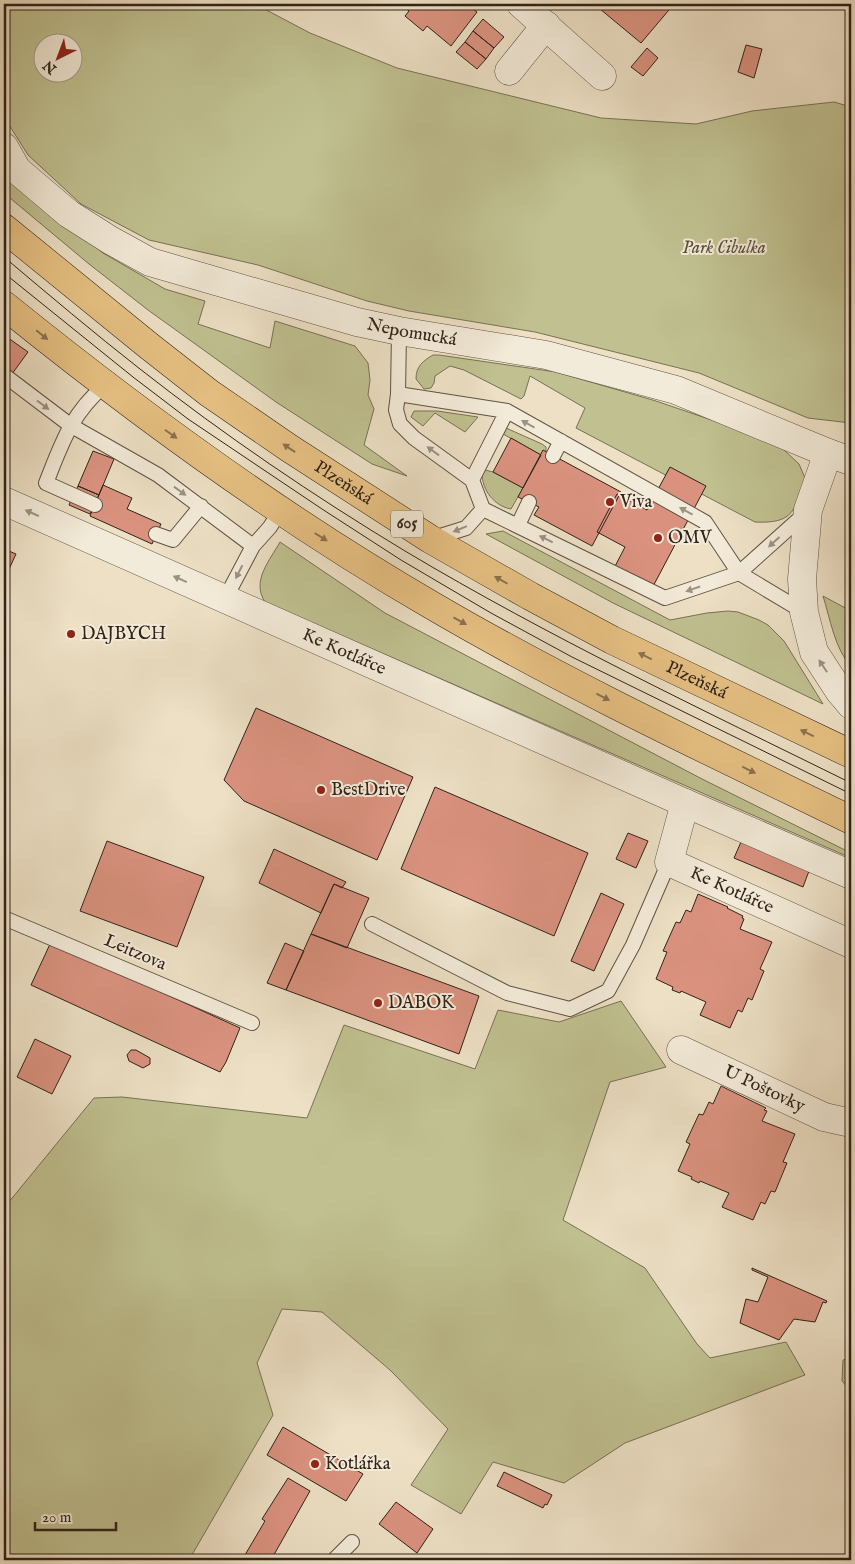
<svg xmlns="http://www.w3.org/2000/svg" width="855" height="1564" font-family="'IM FELL English',serif">
	<style>
		.green { fill: #c0c090; stroke: #787154; fill-rule: evenodd }
		.building { fill: #da927f; stroke: #312219 }
		.lines { fill: none; stroke-linecap: round; stroke-linejoin: round }
		.lane-casing { stroke: #605244; stroke-width: 16 }
		.street-casing { stroke: #605244; stroke-width: 29 }
		.primary-casing { stroke: #312219; stroke-width: 29 }
		.lane { stroke: #f3ebd9; stroke-width: 14 }
		.street { stroke: #f3ebd9; stroke-width: 28 }
		.primary { stroke: #e6c082; stroke-width: 28 }
		.tram { stroke: #312219; stroke-width: 1 }
		.oneway { fill: #8c714e }
		.oneway2 { fill: #9c9183 }
		.poi-dot { fill: #8f2418; stroke: #f3ebd9; stroke-width: 2 }
		.labels { text-anchor: middle; dominant-baseline: central; stroke-width: 4; stroke-linejoin: round; paint-order: stroke }
		.shield { fill: #f3ebd9; stroke: #6b5e53; stroke-width: 1 }
		.shield-label { font-size: 16px; font-weight: bold; fill: #312219 }
		.park-label { font-size: 18px; font-style: italic; fill: #5c513d; stroke: #f3ebd9 }
		.street-label { font-size: 18px; fill: #312219; stroke: #f3ebd9 }
		.poi-label { font-size: 18px; fill: #312219; stroke: #f3ebd9; text-anchor: start }
	</style>
	<rect width="100%" height="100%" fill="#ede0c5"/>
	<filter id="stains"><feTurbulence type="fractalNoise" baseFrequency=".004" numOctaves="4"/><feColorMatrix values="0 0 0 0 .2 0 0 0 0 .09 0 0 0 0 .02 0 0 0 .5 -.17"/></filter>
	<radialGradient id="worn" r=".72"><stop offset=".6" stop-color="#630" stop-opacity="0"/><stop offset="1" stop-color="#630" stop-opacity=".3"/></radialGradient>
	<!-- green -->
	<path class="green" d="M 4,4 L 255,4 L 310,33 L 397,68 L 601,118 L 696,124 L 752,111 L 834,102 L 851,107 L 851,423 L 808,418 L 699,373 L 535,332 L 409,311 L 367,301 L 258,265 L 149,240 L 81,204 L 28,155 L 4,117 ZM 72,42 L 72,72 L 42,72 L 42,42 Z
		M 4,169 L 19,186 L 103,253 L 165,289 L 205,301 L 198,324 L 270,348 L 275,321 L 355,346 L 368,363 L 370,380 L 368,395 L 374,409 L 364,445 L 407,476 L 372,464 L 276,402 L 148,310 L 89,264 L 4,193 Z
		M 433,355 L 439,355 L 556,372 L 656,401 L 732,427 L 781,447 L 799,464 L 805,478 C 795,510 794,524 755,522 L 576,428 L 585,408 L 530,376 L 524,396 L 521,399 L 464,370 L 450,366 L 435,376 L 434,383 L 431,388 L 424,389 L 416,379 C 416,366 423,361 433,355 Z
		M 414,411 L 437,411 L 478,417 L 465,432 L 435,413 L 423,426 L 411,417 Z
		M 506,428 L 542,444 L 546,447 L 546,452 L 541,455 L 503,434 Z
		M 485,470 L 493,472 L 523,488 L 511,509 C 494,506 482,490 482,473 Z
		M 503,531 L 670,620 L 707,613 L 728,611 L 738,612 L 759,620 L 768,625 L 784,641 L 823,704 L 613,603 L 486,534 Z
		M 280,542 L 385,613 L 704,780 L 851,853 L 851,858 L 265,602 C 251,581 270,560 280,542 Z
		M 823,596 L 851,611 L 851,666 C 835,650 830,618 823,596 Z
		M 621,1001 L 666,1067 L 610,1082 L 563,1220 L 645,1268 L 697,1344 L 710,1358 L 786,1342 L 805,1375 L 625,1443 L 564,1483 L 493,1462 L 461,1514 L 411,1485 L 448,1429 L 390,1370 L 322,1312 L 282,1309 L 257,1363 L 273,1415 L 189,1560 L 4,1560 L 4,1208 L 94,1098 L 122,1097 L 307,1118 L 344,1025 L 475,1069 L 498,1010 L 559,1022 Z
		M 851,1358 L 851,1391 L 842,1381 L 843,1360 Z"/>
	<!-- building -->
	<path class="building" d="M 400,4 L 467,4 L 477,12 L 451,46 L 427,26 L 423,31 L 405,16 L 409,11 Z
		M 594,4 L 674,4 L 641,43 Z
		M 483,19 L 504,37 L 494,48 L 473,31 Z
		M 473,31 L 494,48 L 486,59 L 465,42 Z
		M 465,42 L 486,59 L 477,69 L 456,52 Z
		M 746,45 L 762,49 L 754,78 L 738,72 Z
		M 647,48 L 658,58 L 643,76 L 631,67 Z
		M 4,335 L 28,352 L 4,385 Z
		M 511,438 L 541,455 L 523,488 L 493,472 Z
		M 543,450 L 621,492 L 592,546 L 534,515 L 539,507 L 518,497 Z
		M 93,451 L 114,459 L 99,495 L 78,486 Z
		M 670,467 L 706,486 L 649,594 L 611,574 L 625,547 L 597,532 L 617,494 L 647,510 Z
		M 103,485 L 132,498 L 127,509 L 161,524 L 152,544 L 90,516 Z
		M 78,486 L 99,495 L 90,514 L 69,505 Z
		M 4,549 L 16,554 L 4,580 Z
		M 256,708 L 413,777 L 377,860 L 244,801 L 224,780 Z
		M 435,787 L 588,853 L 554,936 L 401,869 Z
		M 628,833 L 648,841 L 636,868 L 616,859 Z
		M 107,841 L 204,877 L 177,947 L 80,911 Z
		M 741,842 L 809,871 L 803,887 L 734,858 Z
		M 274,849 L 346,882 L 342,888 L 334,884 L 321,913 L 259,883 Z
		M 334,884 L 369,898 L 347,948 L 311,934 Z
		M 601,893 L 624,904 L 594,971 L 571,961 Z
		M 698,894 L 728,907 L 727,908 L 743,916 L 742,918 L 744,919 L 740,929 L 772,942 L 760,969 L 764,971 L 752,1000 L 748,998 L 742,1012 L 738,1010 L 730,1028 L 700,1015 L 706,1002 L 681,991 L 680,993 L 672,990 L 673,987 L 656,979 L 667,952 L 663,951 L 676,922 L 680,923 L 686,910 L 691,912 Z
		M 311,934 L 479,996 L 459,1054 L 286,990 Z
		M 51,942 L 240,1028 L 226,1062 L 220,1072 L 31,985 Z
		M 285,943 L 304,951 L 286,990 L 267,983 Z
		M 35,1039 L 71,1056 L 52,1094 L 17,1077 Z
		M 131,1050 L 136,1050 L 150,1058 L 150,1064 L 143,1068 L 129,1061 L 127,1055 Z
		M 721,1086 L 766,1108 L 764,1110 L 767,1111 L 762,1121 L 795,1134 L 783,1162 L 787,1163 L 775,1192 L 771,1191 L 765,1204 L 761,1202 L 753,1220 L 722,1207 L 729,1193 L 700,1181 L 699,1183 L 691,1179 L 692,1177 L 678,1171 L 690,1144 L 686,1142 L 699,1114 L 703,1115 L 709,1102 L 713,1104 Z
		M 752,1268 L 827,1301 L 826,1303 L 823,1302 L 815,1322 L 794,1319 L 779,1340 L 740,1323 L 746,1299 L 758,1302 L 768,1277 L 752,1270 Z
		M 283,1427 L 363,1474 L 346,1501 L 267,1455 Z
		M 504,1472 L 552,1495 L 547,1505 L 545,1504 L 543,1508 L 497,1486 Z
		M 288,1478 L 310,1491 L 271,1560 L 242,1560 L 265,1521 L 262,1519 Z
		M 396,1502 L 433,1529 L 417,1553 L 379,1524 Z"/>
	<g class="lines">
		<defs>
			<path id="lane" d="M 399,331 L 398,394 L 396,410 L 400,424 L 414,438 L 472,480 L 483,509 L 665,598 L 739,573 L 807,512
				M 4,375 L 70,425 L 158,475 L 253,546
				M 398,394 L 507,411
				M 553,456 L 561,441
				M 472,480 L 507,411 L 705,522 L 739,573 L 804,612
				M 95,505 L 46,483 C 62,443 71,414 105,385
				M 518,525 L 529,502
				M 156,534 L 173,540 L 201,506
				M 431,539 L 466,528 L 483,509
				M 225,599 L 253,546 L 270,527 L 280,511
				M 4,918 L 252,1023
				M 372,924 L 507,993 L 570,1009 L 608,991 L 633,945 L 669,862
				M 334,1560 L 352,1542"/>
			<g id="street">
				<path d="M 521,4 L 602,76"/>
				<path d="M 509,71 L 546,25"/>
				<path id="s1" d="M 4,147 L 17,170 L 69,214 L 110,240 L 150,262 L 357,322 L 399,331 L 546,355 L 676,390 L 828,453 L 851,461"/>
				<path d="M 828,453 L 808,510 L 802,579 L 804,612 L 814,652 L 840,692 L 851,705"/>
				<path id="s2" d="M 4,501 L 685,803 L 851,875"/>
				<path id="s3" d="M 685,803 L 669,862 L 851,944"/>
				<path id="s4" d="M 681,1050 L 824,1117 L 851,1123"/>
			</g>
			<g id="primary">
				<path id="s5" d="M 4,228 L 149,346 L 209,393 L 289,448 L 430,539 L 530,596 L 612,640 L 851,754"/>
				<path d="M 4,305 C 140,415 281,518 433,606 C 568,685 711,752 851,820"/>
			</g>
		</defs>
		<!-- lane casing -->
		<use href="#lane" class="lane-casing"/>
		<!-- street casing -->
		<use href="#street" class="street-casing"/>
		<!-- primary casing -->
		<use href="#primary" class="primary-casing"/>
		<!-- lane -->
		<use href="#lane" class="lane"/>
		<!-- street -->
		<use href="#street" class="street"/>
		<!-- primary -->
		<use href="#primary" class="primary"/>
		<!-- tram -->
		<path class="tram" d="M 4,257 C 49,295 94,333 140,369 C 224,435 314,496 405,551 C 549,637 701,709 851,783
			M 4,273 L 133,377 L 188,419 L 322,509 L 401,560 L 491,613 L 572,657 L 851,794"/>
	</g>
	<!-- one-way arrows -->
	<defs><path id="oneway-solid" d="M-6-.8H1V-3.2L6.5 0L1 3.2V.8H-6Z" transform="scale(1.25)"/></defs>
	<g class="oneway">
		<use href="#oneway-solid" transform="translate(42 335) rotate(39)"/>
		<use href="#oneway-solid" transform="translate(171 434) rotate(35)"/>
		<use href="#oneway-solid" transform="translate(289 448) rotate(-146)"/>
		<use href="#oneway-solid" transform="translate(321 537) rotate(32)"/>
		<use href="#oneway-solid" transform="translate(501 580) rotate(-150)"/>
		<use href="#oneway-solid" transform="translate(460 621) rotate(29)"/>
		<use href="#oneway-solid" transform="translate(645 656) rotate(-154)"/>
		<use href="#oneway-solid" transform="translate(603 697) rotate(27)"/>
		<use href="#oneway-solid" transform="translate(807 733) rotate(-154)"/>
		<use href="#oneway-solid" transform="translate(749 770) rotate(26)"/>
	</g>
	<g class="oneway2">
		<use href="#oneway-solid" transform="translate(43 405) rotate(37)"/>
		<use href="#oneway-solid" transform="translate(528 424) rotate(-151)"/>
		<use href="#oneway-solid" transform="translate(433 451) rotate(-144)"/>
		<use href="#oneway-solid" transform="translate(180 491) rotate(36)"/>
		<use href="#oneway-solid" transform="translate(686 511) rotate(-151)"/>
		<use href="#oneway-solid" transform="translate(32 513) rotate(-156)"/>
		<use href="#oneway-solid" transform="translate(460 529) rotate(158)"/>
		<use href="#oneway-solid" transform="translate(546 539) rotate(-154)"/>
		<use href="#oneway-solid" transform="translate(774 542) rotate(138)"/>
		<use href="#oneway-solid" transform="translate(239 572) rotate(117)"/>
		<use href="#oneway-solid" transform="translate(180 579) rotate(-156)"/>
		<use href="#oneway-solid" transform="translate(693 589) rotate(161)"/>
		<use href="#oneway-solid" transform="translate(823 666) rotate(-123)"/>
	</g>
	<!-- markers -->
	<g class="poi-dot">
		<circle cx="610" cy="502" r="5"/>
		<circle cx="658" cy="538" r="5"/>
		<circle cx="71" cy="634" r="5"/>
		<circle cx="321" cy="790" r="5"/>
		<circle cx="378" cy="1003" r="5"/>
		<circle cx="315" cy="1464" r="5"/>
	</g>
	<g class="labels">
		<!-- shield labels -->
		<rect class="shield" x="391" y="510.5" width="32" height="27" rx="4"/>
		<g class="shield-label">
			<text x="407" y="524">605</text>
		</g>
		<!-- park labels -->
		<g class="park-label">
			<text x="724" y="248">Park Cibulka</text>
		</g>
		<!-- street labels -->
		<g class="street-label">
			<text stroke="none"><textPath href="#s1" startOffset="460">Nepomucká</textPath></text>
			<text stroke="none"><textPath href="#s5" startOffset="425">Plzeňská</textPath></text>
			<text stroke="none"><textPath href="#s2" startOffset="372">Ke Kotlářce</textPath></text>
			<text stroke="none"><textPath href="#s5" startOffset="830">Plzeňská</textPath></text>
			<text stroke="none"><textPath href="#s3" startOffset="130">Ke Kotlářce</textPath></text>
			<text transform="translate(135 953) rotate(23)">Leitzova</text>
			<text stroke="none"><textPath href="#s4" startOffset="92">U Poštovky</textPath></text>
		</g>
		<!-- poi labels -->
		<g class="poi-label">
			<text x="620" y="502">Viva</text>
			<text x="668" y="538">OMV</text>
			<text x="81" y="634">DAJBYCH</text>
			<text x="331" y="790">BestDrive</text>
			<text x="388" y="1003">DABOK</text>
			<text x="325" y="1464">Kotlářka</text>
		</g>
	</g>
	<!-- margin -->
	<rect width="855" height="1564" fill="none" stroke="#ede0c5" stroke-width="20"/>
	<rect x="5" y="5" width="845" height="1554" fill="none" stroke="#312219" stroke-width="2.5"/>
	<rect x="10" y="10" width="835" height="1544" fill="none" stroke="#312219"/>
	<!-- north arrow -->
	<g transform="translate(58 58) rotate(222)"><circle r="24" fill="#f3ebd9" stroke="#a59b8c"/>
	<path d="M0-4L9 19L0 12L-9 19Z" fill="#8f2418"/>
	<text y="-8" font-size="14" font-weight="bold" text-anchor="middle" fill="#312219">N</text>
	</g>
	<!-- scale -->
	<path d="M35 1522v8h81v-8" fill="none" stroke="#312219" stroke-width="2.5"/>
	<text x="42" y="1522" font-size="15" fill="#312219" stroke="#f3ebd9" stroke-width="4" paint-order="stroke">20 m</text>
	<rect width="100%" height="100%" filter="url(#stains)"/>
	<rect width="100%" height="100%" fill="url(#worn)"/>
</svg>
